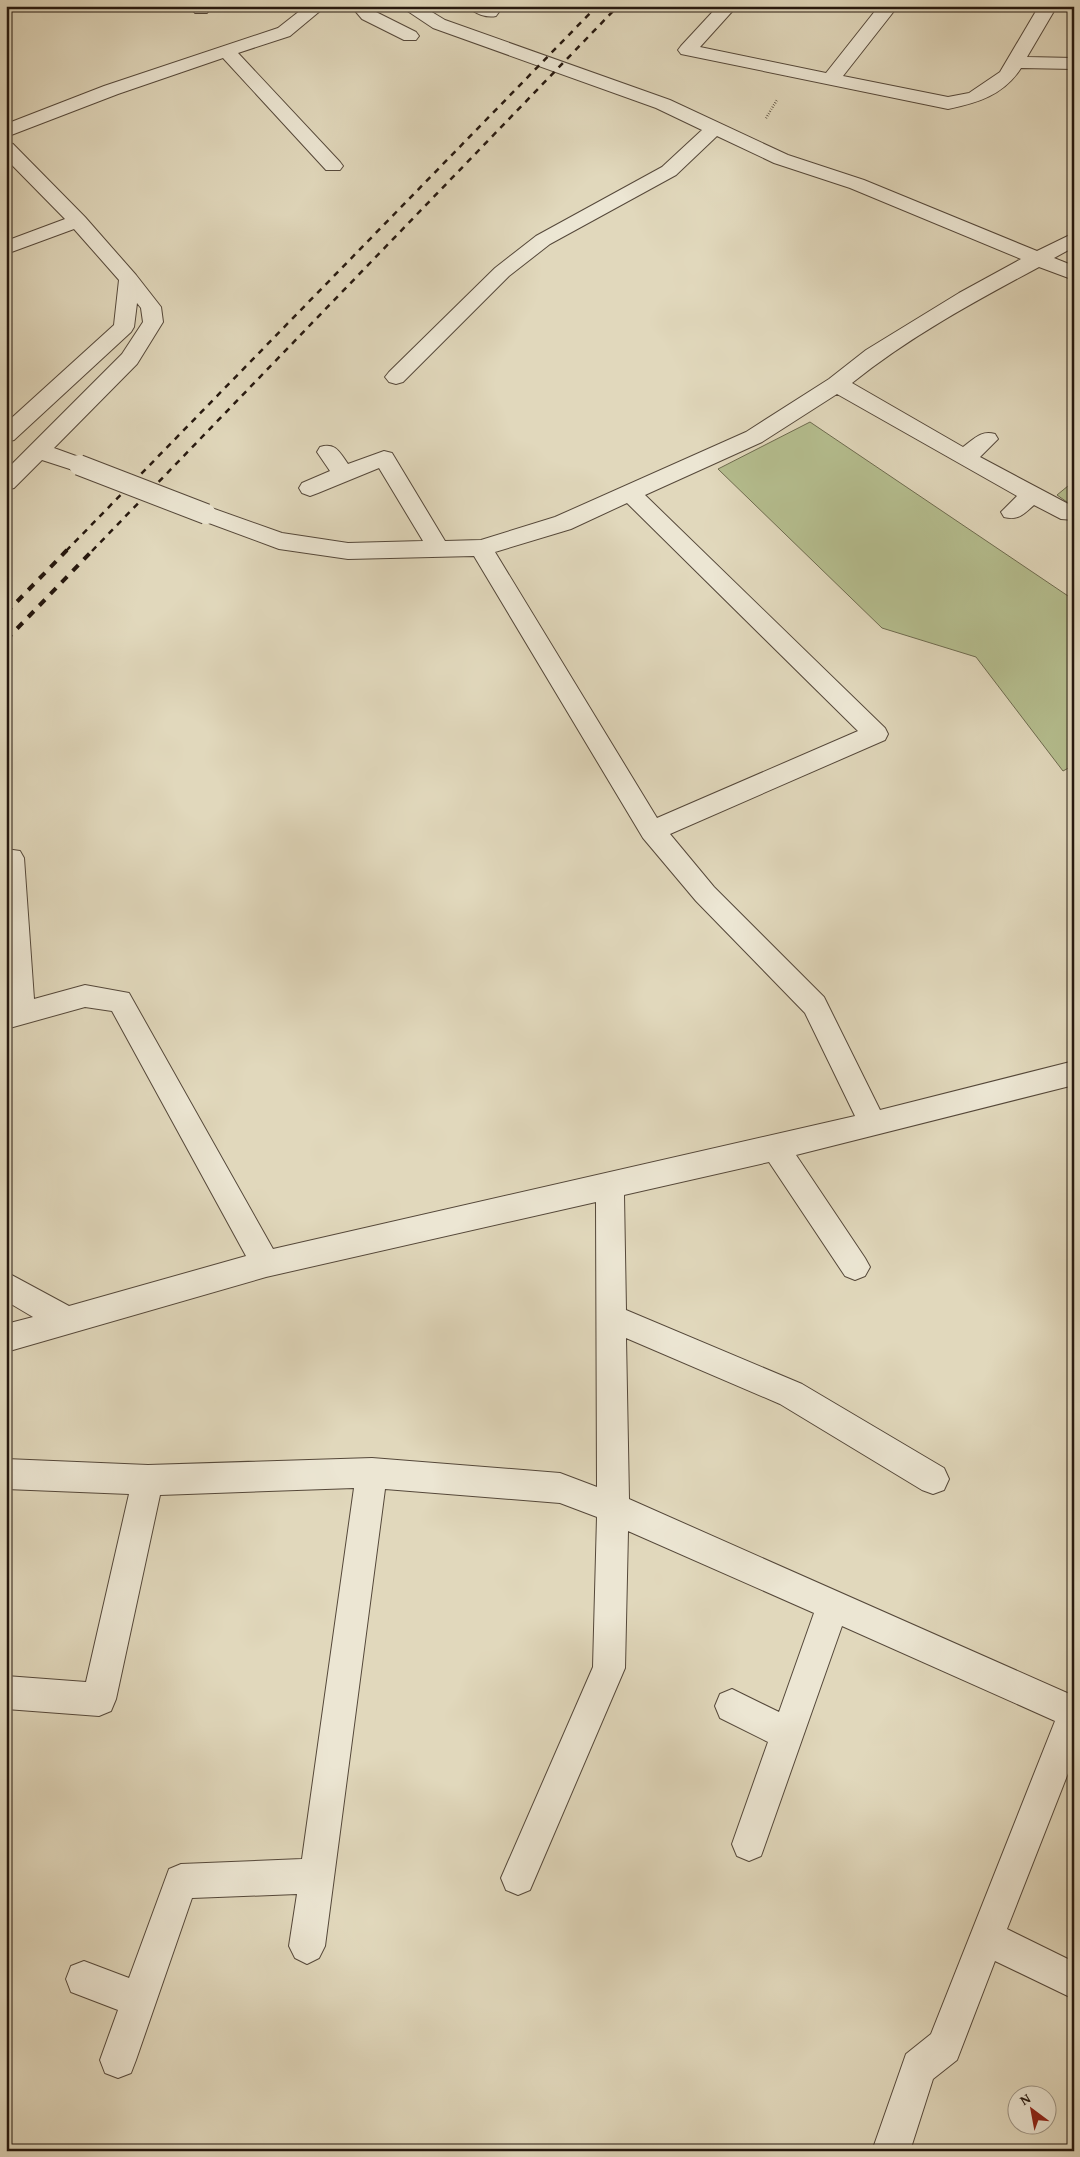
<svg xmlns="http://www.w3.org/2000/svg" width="1080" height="2157" font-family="'Gentium Book Plus',serif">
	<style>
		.green { fill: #b5be8f; stroke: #6e6b4f }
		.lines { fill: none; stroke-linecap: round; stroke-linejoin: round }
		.minor-casing { stroke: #55483a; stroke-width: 2 }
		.path { stroke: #26180f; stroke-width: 2.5; stroke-dasharray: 0.5 2; stroke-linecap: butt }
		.minor { fill: #ece6d3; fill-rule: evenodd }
		.rail-far1 { stroke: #26180f; stroke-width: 2.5; stroke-dasharray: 6 6; stroke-linecap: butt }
		.rail { stroke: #26180f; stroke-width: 4; stroke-dasharray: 8 8; stroke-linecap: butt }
		.minor-bridge-casing { stroke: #55483a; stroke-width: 22; stroke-linecap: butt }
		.minor-bridge { stroke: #ece6d3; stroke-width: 20 }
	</style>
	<rect width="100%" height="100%" fill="#e1d8bc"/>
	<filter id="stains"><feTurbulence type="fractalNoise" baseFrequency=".004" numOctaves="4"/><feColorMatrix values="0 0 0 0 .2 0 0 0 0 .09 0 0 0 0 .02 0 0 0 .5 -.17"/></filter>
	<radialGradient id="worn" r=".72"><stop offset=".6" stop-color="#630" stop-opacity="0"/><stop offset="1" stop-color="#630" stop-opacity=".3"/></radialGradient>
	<!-- green -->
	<path class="green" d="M 810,422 L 1074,600 L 1074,765 L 1063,771 L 976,657 L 882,628 L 718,469 Z
		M 1074,481 L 1074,507 L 1057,495 Z"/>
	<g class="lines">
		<defs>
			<path id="minor" d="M 190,6 L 208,6 L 210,9 L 207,13 L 195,13 Z
				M 306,6 L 326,6 L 290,36 L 238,53 L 340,162 L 343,166 L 340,170 L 326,170 L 223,58 L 118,94 L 6,137 L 6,124 L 104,86 L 278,28 Z
				M 351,6 L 370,6 L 374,11 L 416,32 L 419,36 L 416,40 L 404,40 L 362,19 Z
				M 400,6 L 422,6 L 445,20 L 670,100 L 788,155 L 864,180 L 1037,251 L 1074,233 L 1074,247 L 1054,258 L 1074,266 L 1074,280 L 1039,267 C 974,302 909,337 852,383 L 963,447 C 974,439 981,430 995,434 L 998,439 L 980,457 L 1074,507 L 1074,520 L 1061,519 L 1034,505 C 1024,514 1018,521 1004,517 L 1001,512 L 1017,496 L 837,394 L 762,442 L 645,495 L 885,728 L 888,734 L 885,740 L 670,834 L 714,887 L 824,997 L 880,1110 L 1074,1061 L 1074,1085 L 796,1155 L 865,1258 L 870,1267 L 865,1276 L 855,1280 L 845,1276 L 769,1162 L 624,1195 L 626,1310 L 802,1384 L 944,1468 L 949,1479 L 944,1490 L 933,1494 L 922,1490 L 780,1404 L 626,1338 L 629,1499 L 1074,1696 L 1074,1758 L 1007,1929 L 1074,1962 L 1074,1999 L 995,1961 L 957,2060 L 933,2079 L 910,2151 L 872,2151 L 906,2054 L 931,2034 L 1055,1721 L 842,1626 L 761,1856 L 749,1861 L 737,1856 L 732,1844 L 768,1742 L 720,1718 L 715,1706 L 720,1694 L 732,1689 L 779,1712 L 814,1613 L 628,1531 L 625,1668 L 530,1890 L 518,1895 L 506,1890 L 501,1878 L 593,1667 L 597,1517 L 560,1503 L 385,1489 L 325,1946 L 319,1958 L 307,1964 L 295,1958 L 289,1946 L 297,1894 L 192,1898 L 136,2060 L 131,2073 L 118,2078 L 105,2073 L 100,2060 L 118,2010 L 71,1992 L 66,1979 L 71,1966 L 84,1961 L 129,1978 L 169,1869 L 181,1864 L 302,1859 L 354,1488 L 160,1495 L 116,1699 L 111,1711 L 99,1716 L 6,1709 L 6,1676 L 86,1682 L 129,1494 L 6,1489 L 6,1459 L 148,1465 L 372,1458 L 560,1473 L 597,1487 L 596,1202 L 266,1277 L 6,1352 L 6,1324 L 33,1317 L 6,1301 L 6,1272 L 69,1306 L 246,1256 L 112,1011 L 85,1007 L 6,1029 L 6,849 L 20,851 L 24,858 L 34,999 L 85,985 L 129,993 L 273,1249 L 855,1116 L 805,1013 L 696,901 L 643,838 L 474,556 L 348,559 L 279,549 L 198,519 L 195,514 L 198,509 L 206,506 L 282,533 L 348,543 L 423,541 L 379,468 L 318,493 L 310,496 L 302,493 L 299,488 L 302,483 L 330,471 L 317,452 L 320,447 C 336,442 340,453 348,464 L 384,451 L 392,453 L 445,541 L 481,540 L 555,517 L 746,432 L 829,379 L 866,350 L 959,293 L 1021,259 L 850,188 L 774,163 L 717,136 L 676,175 L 550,244 L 509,276 L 403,382 L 396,384 L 389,382 L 385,377 L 389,372 L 495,268 L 536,236 L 662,167 L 702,130 L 656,108 L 433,28 ZM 627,503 L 858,731 L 657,818 L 495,552 L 571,529 Z
				M 468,6 L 492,6 L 499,12 L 496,16 C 487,18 474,14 468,6 Z
				M 718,6 L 737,6 L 700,47 L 826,73 L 879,6 L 898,6 L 843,76 L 948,97 L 969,93 L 1000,72 L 1039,6 L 1057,6 L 1027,57 L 1074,58 L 1074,69 L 1021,68 C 1004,95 977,103 948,109 L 681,54 L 678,50 L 681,46 Z
				M 6,142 L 13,144 L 85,217 L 136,275 L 161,307 L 163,322 L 137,364 L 54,448 L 87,460 L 90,465 L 87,470 L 79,472 L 42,460 L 14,488 L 6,490 L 6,470 L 122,354 L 143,322 L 141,308 L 137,303 L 134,327 L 131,332 L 14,440 L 6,442 L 6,423 L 114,325 L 119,280 L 74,229 L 6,254 L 6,241 L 65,219 L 6,159 Z"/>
		</defs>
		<!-- minor casing -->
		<use href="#minor" class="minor-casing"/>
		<!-- path -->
		<path class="path" d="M 766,118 L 777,100"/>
		<!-- minor -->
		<use href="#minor" class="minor"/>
		<!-- rail-far1 -->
		<path class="rail-far1" d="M 66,551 L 597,6
			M 92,551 L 618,6"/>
		<!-- rail -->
		<path class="rail" d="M 6,613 L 67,550
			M 6,640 L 93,550"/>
		<defs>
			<path id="minor-bridge" d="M 79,465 L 206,514"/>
		</defs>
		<!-- minor-bridge casing -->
		<use href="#minor-bridge" class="minor-bridge-casing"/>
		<!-- minor-bridge -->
		<use href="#minor-bridge" class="minor-bridge"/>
	</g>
	<!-- margin -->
	<rect width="1080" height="2157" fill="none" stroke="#e1d8bc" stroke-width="25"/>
	<rect x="8" y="8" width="1065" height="2142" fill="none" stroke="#26180f" stroke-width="2.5"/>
	<rect x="12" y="12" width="1055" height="2132" fill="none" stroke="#26180f"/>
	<!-- north arrow -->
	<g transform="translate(1032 2110) rotate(328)"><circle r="24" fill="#ece6d3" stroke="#9d9485"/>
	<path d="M0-4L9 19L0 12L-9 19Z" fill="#8f2418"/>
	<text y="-8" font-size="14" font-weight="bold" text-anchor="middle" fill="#26180f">N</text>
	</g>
	<rect width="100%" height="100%" filter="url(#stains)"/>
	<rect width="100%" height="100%" fill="url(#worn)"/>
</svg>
